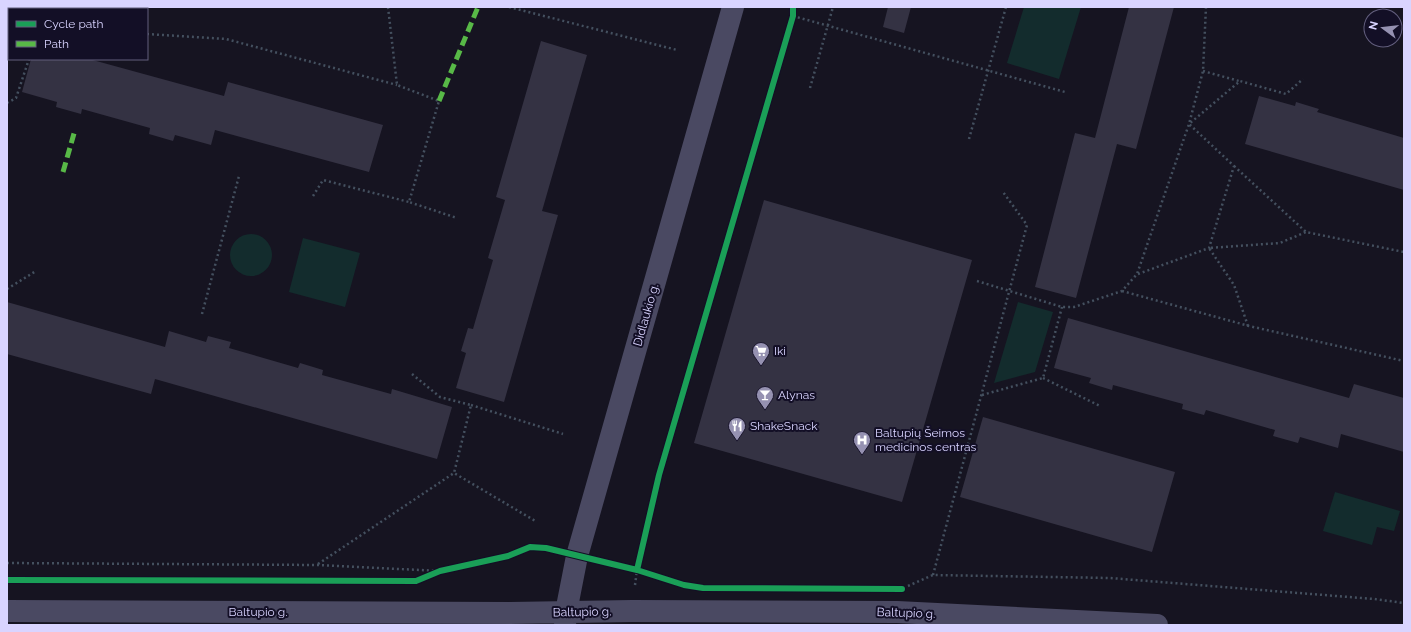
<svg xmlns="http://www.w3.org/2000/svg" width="1411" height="632" font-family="Raleway,sans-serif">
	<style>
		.green { fill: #132c2d }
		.building { fill: #343243 }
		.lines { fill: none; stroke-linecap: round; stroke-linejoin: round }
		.path { stroke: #44505f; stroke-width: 2.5; stroke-dasharray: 2 3; stroke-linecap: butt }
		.minor { stroke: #4a4962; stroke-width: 22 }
		.quiet { stroke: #58b947; stroke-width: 5; stroke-dasharray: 10 5; stroke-linecap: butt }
		.cycleway-casing { stroke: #130f26; stroke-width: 8 }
		.cycleway { stroke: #1a9f57; stroke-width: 6 }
		.labels { text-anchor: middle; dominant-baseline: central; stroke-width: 4; stroke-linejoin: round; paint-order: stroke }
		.street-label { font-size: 12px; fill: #d9d4ff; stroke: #130f26 }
		.poi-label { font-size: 12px; fill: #d9d4ff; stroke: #130f26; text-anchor: start }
	</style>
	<rect width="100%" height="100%" fill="#161421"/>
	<!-- green -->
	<path class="green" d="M 1024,7 L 1081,7 L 1059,79 L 1007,63 Z
		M230 255a21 21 0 1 1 42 0a21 21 0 1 1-42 0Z
		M 303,238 L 360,253 L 345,307 L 289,292 Z
		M 1018,302 L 1053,312 L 1035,372 L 994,383 Z
		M 1335,492 L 1400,511 L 1394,531 L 1377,527 L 1372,545 L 1323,531 Z"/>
	<!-- building -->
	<path class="building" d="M 888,7 L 911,7 L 904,33 L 883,27 Z
		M 1129,7 L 1174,7 L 1136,149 L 1117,144 L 1076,298 L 1035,287 L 1075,133 L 1095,138 Z
		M 541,41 L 587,55 L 542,211 L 558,215 L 504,402 L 456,388 L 466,353 L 461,351 L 468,328 L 473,329 L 493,260 L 488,258 L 505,200 L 496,197 Z
		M 31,59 L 89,59 L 224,96 L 228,82 L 383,125 L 369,172 L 215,130 L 211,145 L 175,135 L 173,141 L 149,134 L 150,128 L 82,109 L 81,114 L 56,107 L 57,102 L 22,92 Z
		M 1259,96 L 1295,106 L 1296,102 L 1319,109 L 1317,112 L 1404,138 L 1404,190 L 1245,144 Z
		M 764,200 L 972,260 L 902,502 L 694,443 Z
		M 7,302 L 165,347 L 169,331 L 206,342 L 208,336 L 231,342 L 229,348 L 298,368 L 300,363 L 323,370 L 322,375 L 391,394 L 392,389 L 452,407 L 437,459 L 155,379 L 151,394 L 7,354 Z
		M 1068,318 L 1349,398 L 1354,384 L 1404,398 L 1404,452 L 1341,434 L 1338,448 L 1300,437 L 1298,443 L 1273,436 L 1275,430 L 1206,410 L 1204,415 L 1182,409 L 1183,404 L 1113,385 L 1112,390 L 1089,383 L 1091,378 L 1054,368 Z
		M 983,417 L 1175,472 L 1152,552 L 960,497 Z"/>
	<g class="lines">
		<!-- path -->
		<path class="path" d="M 388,7 L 397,85 L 439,101 L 409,202 L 457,218
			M 509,7 L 677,50
			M 81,9 L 83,7
			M 7,16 L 9,17
			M 793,16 L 1065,92
			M 147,34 L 226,39 L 397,85
			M 1203,71 L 1239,81
			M 810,88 L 833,7
			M 7,103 L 16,98 L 29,59
			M 969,139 L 1006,7
			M 1234,166 L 1306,232 L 1404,252
			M 313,196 L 323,180 L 409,202
			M 1138,274 L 1209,248 L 1234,166 L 1189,124 L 1240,81 L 1286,94 L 1303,79
			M 977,281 L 1062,307 L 1074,307 L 1122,291 L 1137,274 L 1189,124 L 1203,71 L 1206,7
			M 7,289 L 36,271
			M 1122,291 L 1249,326 L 1404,361
			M 202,314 L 239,176
			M 1248,326 L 1234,285 L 1209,248 L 1280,243 L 1306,232
			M 412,374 L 440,397 L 471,405 L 454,473
			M 1043,378 L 1100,406
			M 982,395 L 1043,378 L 1062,307
			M 471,405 L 563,434
			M 7,563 L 318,565 L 440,571
			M 318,564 L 454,473 L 537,522
			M 933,575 L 1027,225 L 1003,192
			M 635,585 L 637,570
			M 908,586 L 933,575 L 1110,578 L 1374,599 L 1404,603"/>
		<!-- minor -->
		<path class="minor" d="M 7,611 L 510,613 L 632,611 L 897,612 L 1157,625
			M 565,625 L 566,612 L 577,556 L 733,7"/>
		<!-- quiet -->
		<path class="quiet" d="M 439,101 L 478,7
			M 63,172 L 75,130"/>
		<defs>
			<path id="cycleway" d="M 637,570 L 659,475 L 776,74 L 793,16 L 793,7
				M 7,580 L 416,581 L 440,571 L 508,556 L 530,547 L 546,548 L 637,570 L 684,585 L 703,588 L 902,589"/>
		</defs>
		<!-- cycleway casing -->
		<use href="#cycleway" class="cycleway-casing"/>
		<!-- cycleway -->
		<use href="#cycleway" class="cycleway"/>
	</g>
	<!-- icons -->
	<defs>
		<symbol id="supermarket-pin" viewBox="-11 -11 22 30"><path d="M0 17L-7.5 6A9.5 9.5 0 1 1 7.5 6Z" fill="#9591b1" stroke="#130f26"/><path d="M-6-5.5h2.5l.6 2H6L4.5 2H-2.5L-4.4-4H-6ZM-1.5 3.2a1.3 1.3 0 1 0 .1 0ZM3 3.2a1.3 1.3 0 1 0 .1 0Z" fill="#fff"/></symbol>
		<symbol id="bar-pin" viewBox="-11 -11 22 30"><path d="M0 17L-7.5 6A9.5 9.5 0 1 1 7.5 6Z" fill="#9591b1" stroke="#130f26"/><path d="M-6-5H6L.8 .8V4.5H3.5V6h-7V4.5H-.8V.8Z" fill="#fff"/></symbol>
		<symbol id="restaurant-pin" viewBox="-11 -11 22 30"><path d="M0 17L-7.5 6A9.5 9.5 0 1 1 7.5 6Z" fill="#9591b1" stroke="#130f26"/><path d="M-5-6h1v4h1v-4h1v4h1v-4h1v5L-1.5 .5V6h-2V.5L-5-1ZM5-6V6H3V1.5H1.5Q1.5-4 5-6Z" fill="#fff"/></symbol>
		<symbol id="hospital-pin" viewBox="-11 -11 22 30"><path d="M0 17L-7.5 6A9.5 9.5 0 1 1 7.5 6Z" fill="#9591b1" stroke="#130f26"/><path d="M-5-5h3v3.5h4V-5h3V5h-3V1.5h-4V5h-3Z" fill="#fff"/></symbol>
	</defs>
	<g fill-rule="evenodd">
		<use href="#supermarket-pin" x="751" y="341" width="20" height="27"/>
		<use href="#bar-pin" x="755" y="385" width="20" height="27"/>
		<use href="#restaurant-pin" x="727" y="416" width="20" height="27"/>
		<use href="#hospital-pin" x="852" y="430" width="20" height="27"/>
	</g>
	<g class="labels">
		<!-- street labels -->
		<g class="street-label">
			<text transform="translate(646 315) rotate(-74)">Didlaukio g.</text>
			<text x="258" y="612">Baltupio g.</text>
			<text transform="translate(582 612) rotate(-1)">Baltupio g.</text>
			<text transform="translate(906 613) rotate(2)">Baltupio g.</text>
		</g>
		<!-- poi labels -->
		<g class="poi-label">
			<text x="774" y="351">Iki</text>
			<text x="778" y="395">Alynas</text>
			<text x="750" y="426">ShakeSnack</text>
			<text x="875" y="433">Baltupių Šeimos<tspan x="875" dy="14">medicinos centras</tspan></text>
		</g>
	</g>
	<!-- border -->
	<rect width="1411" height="632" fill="none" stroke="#d9d4ff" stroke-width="16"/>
	<!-- legend -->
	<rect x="8" y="8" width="140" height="52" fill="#130f26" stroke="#625e7d"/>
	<rect x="16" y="21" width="20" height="6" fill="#1a9f57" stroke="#625e7d"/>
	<text x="44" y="28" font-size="12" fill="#d9d4ff">Cycle path</text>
	<rect x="16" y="41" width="20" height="6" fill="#58b947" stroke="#625e7d"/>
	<text x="44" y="48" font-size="12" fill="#d9d4ff">Path</text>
	<!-- north arrow -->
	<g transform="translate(1383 28) rotate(285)"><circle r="19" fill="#130f26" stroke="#625e7d"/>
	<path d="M0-3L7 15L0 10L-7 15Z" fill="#9591b1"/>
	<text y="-6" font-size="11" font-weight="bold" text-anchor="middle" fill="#d9d4ff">N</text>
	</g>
</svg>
